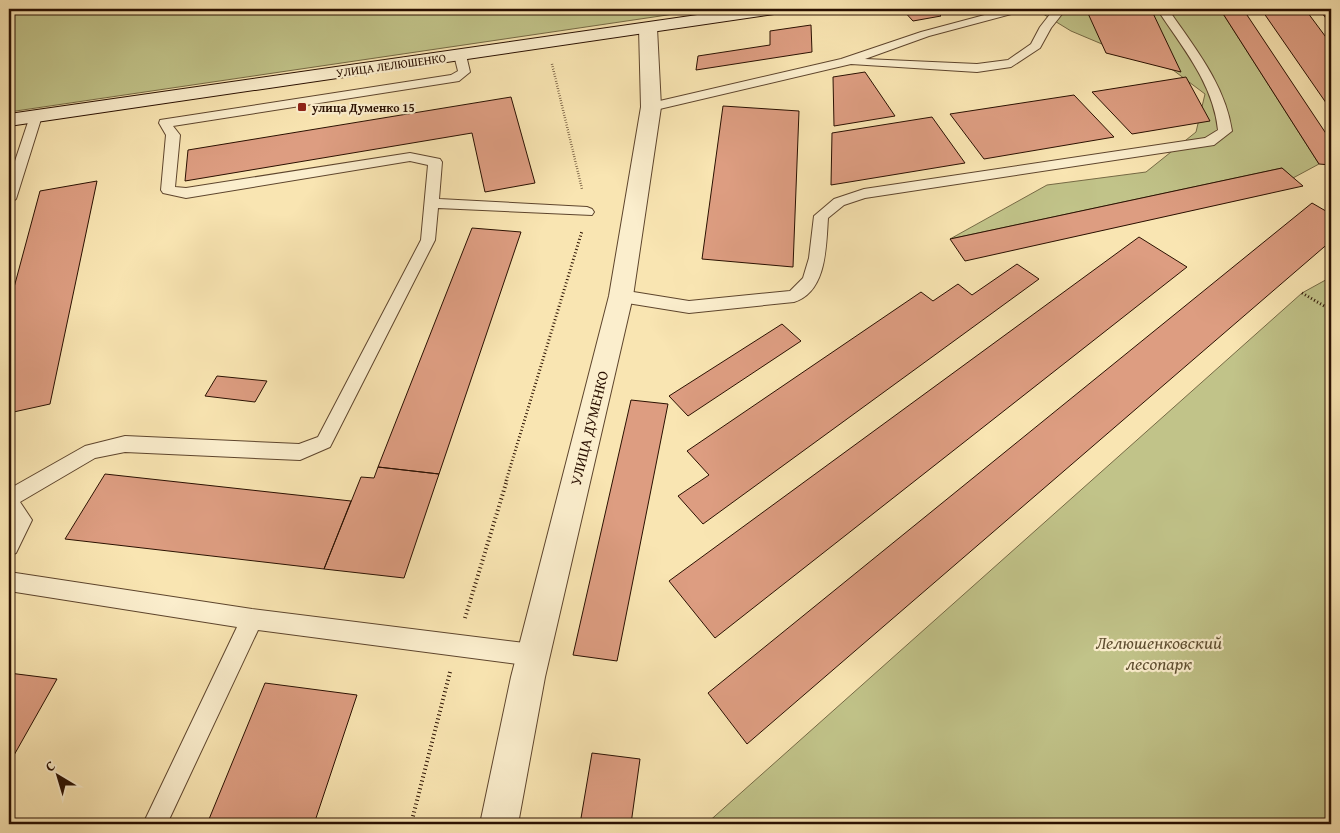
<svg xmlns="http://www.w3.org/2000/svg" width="1340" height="833" font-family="'Gentium Book Plus',serif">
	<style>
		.green { fill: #c1c389; stroke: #766a45 }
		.building { fill: #dd9d81; stroke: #2a1001 }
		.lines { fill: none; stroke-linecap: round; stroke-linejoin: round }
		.lane-casing { stroke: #5e452d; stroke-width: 2 }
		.street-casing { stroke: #5e452d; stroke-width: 2 }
		.secondary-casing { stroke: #2a1001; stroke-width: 2 }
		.path-far2 { stroke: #2a1001; stroke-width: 2.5; stroke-dasharray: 0.5 2; stroke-linecap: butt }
		.path-far1 { stroke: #2a1001; stroke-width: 3; stroke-dasharray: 1 2.5; stroke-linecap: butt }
		.path { stroke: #2a1001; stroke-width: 4; stroke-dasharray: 1 3; stroke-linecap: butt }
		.lane { fill: #fbeecd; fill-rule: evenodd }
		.street { fill: #fbeecd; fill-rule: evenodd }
		.secondary { fill: #fbeecd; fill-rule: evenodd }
		.poi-dot { fill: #8f2418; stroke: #fbeecd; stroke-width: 2 }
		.labels { text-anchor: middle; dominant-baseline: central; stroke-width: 4.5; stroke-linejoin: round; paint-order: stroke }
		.far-street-label { font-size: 12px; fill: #2a1001; stroke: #fbeecd }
		.far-poi-label { font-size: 12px; font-weight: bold; fill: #2a1001; stroke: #fbeecd; text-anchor: start }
		.street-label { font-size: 15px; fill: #2a1001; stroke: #fbeecd }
		.near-park-label { font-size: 18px; font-style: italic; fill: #5f4f31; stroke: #fbeecd }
	</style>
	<rect width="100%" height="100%" fill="#f9e5b2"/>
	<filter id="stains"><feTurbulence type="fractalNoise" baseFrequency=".004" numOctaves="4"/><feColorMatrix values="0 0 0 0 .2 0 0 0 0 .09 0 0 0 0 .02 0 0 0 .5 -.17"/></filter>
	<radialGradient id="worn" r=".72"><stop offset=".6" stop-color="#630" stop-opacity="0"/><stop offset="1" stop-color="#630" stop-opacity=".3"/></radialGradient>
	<!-- green -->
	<path class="green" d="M 44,9 L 708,9 L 9,112 L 9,13 Z
		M 1035,9 L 1220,9 L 1319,164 L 1293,178 L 1282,168 L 950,239 L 1047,185 L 1146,172 L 1196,132 L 1205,94 L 1173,70 L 1109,47 L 1071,31 Z
		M 1331,277 L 1331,824 L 706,824 L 1302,293 Z"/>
	<!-- building -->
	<path class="building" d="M 902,9 L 934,9 L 941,16 L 913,21 Z
		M 1086,9 L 1151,9 L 1181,72 L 1106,53 Z
		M 1220,9 L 1243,9 L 1331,141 L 1331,165 L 1319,164 Z
		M 1261,9 L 1305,9 L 1331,44 L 1331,110 Z
		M 1319,9 L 1331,9 L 1331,25 Z
		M 811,25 L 812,52 L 696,70 L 698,56 L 770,45 L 770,31 Z
		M 865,72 L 895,116 L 834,126 L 833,77 Z
		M 1186,77 L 1210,121 L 1132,134 L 1092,92 Z
		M 1074,95 L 1114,137 L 984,159 L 950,114 Z
		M 511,97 L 535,183 L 485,192 L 472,133 L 185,181 L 188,150 Z
		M 723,106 L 799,111 L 793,267 L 702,259 Z
		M 932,117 L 965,163 L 831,185 L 832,133 Z
		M 1282,168 L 1303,186 L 965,261 L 950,239 Z
		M 97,181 L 50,404 L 9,413 L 9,306 L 40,191 Z
		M 1312,203 L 1331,214 L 1331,241 L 747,744 L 708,693 Z
		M 472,228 L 521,232 L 439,474 L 378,467 Z
		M 1139,237 L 1187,267 L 715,638 L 669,581 Z
		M 1017,264 L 1039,279 L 703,524 L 678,496 L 709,475 L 687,451 L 921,292 L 933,301 L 958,284 L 972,295 Z
		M 782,324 L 801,341 L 688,416 L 669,396 Z
		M 217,376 L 267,381 L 255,402 L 205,396 Z
		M 631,400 L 668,404 L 617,661 L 573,655 Z
		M 378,467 L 439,474 L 404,578 L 324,569 L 361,477 L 374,478 Z
		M 105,474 L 351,501 L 324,569 L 65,539 Z
		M 9,673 L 57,679 L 9,764 Z
		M 265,683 L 357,695 L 314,824 L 207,824 Z
		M 592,753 L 640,759 L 631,824 L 580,824 Z"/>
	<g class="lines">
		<defs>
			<path id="lane" d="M 1007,9 L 1025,9 L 1023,11 L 929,36 L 865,59 L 977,64 L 1008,60 L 1031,44 L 1040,27 L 1054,9 L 1066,9 L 1051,28 L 1040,48 L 1011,67 L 977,72 L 851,64 L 651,111 L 645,107 L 651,103 L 841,59 L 921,32 Z
				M 1157,9 L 1168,9 C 1194,47 1225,84 1232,131 L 1214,145 L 865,198 L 844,205 L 828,218 C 826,246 827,292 794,302 L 689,313 L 621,302 L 615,300 L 613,296 L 615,292 L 621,290 L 689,301 L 790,291 L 803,278 L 809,258 L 814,216 L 834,199 L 864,189 L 1205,138 L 1218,130 C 1213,83 1182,47 1157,9 Z
				M 460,51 L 466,55 L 470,72 L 459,81 L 173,126 L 180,135 L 175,187 L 186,188 L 410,153 L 440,159 L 442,162 L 439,199 L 587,207 L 592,209 L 594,212 L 592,215 L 438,208 L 435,240 L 330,447 L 300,460 L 125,452 L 95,458 L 20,502 L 32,520 L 16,553 L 9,556 L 9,527 L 12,521 L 9,517 L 9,489 L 85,446 L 125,436 L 299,444 L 318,437 L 421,240 L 428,165 L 410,161 L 186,198 L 163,193 L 161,190 L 166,135 L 159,123 L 160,120 L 451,75 L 458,71 L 454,55 Z
				M 36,112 L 42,116 L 16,199 L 9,204 L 9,179 L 30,116 Z
				M 9,572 L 252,609 L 533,644 L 541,647 L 544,655 L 541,663 L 533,666 L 258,630 L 167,824 L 143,824 L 237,627 L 9,591 Z"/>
			<path id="street" d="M 648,23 L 654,24 L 657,28 L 661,107 L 633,296 L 545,677 L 518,824 L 480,824 L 511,677 L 609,296 L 641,107 L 639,28 L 642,24 Z"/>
			<path id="secondary" d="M 739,9 L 783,9 L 780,13 L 774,14 L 9,126 L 9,114 Z"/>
		</defs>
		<!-- lane casing -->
		<use href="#lane" class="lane-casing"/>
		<!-- street casing -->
		<use href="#street" class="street-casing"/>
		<!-- secondary casing -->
		<use href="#secondary" class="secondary-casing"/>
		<!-- path-far2 -->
		<path class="path-far2" d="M 552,64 L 582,189"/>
		<!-- path-far1 -->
		<path class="path-far1" d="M 1302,293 L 1331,310
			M 506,481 L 582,231"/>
		<!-- path -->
		<path class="path" d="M 465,618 L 507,480
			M 411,824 L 450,672"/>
		<!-- lane -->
		<use href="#lane" class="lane"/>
		<!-- street -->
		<use href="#street" class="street"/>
		<!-- secondary -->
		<use href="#secondary" class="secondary"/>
	</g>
	<!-- markers -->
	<rect class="poi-dot" x="297" y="102" width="10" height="10" rx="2.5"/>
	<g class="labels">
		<!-- far-street labels -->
		<g class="far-street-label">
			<text transform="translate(391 65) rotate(-8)">УЛИЦА ЛЕЛЮШЕНКО</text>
		</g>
		<!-- far-poi labels -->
		<g class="far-poi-label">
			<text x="312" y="107">улица Думенко 15</text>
		</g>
		<!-- street labels -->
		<g class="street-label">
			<text transform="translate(589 428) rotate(-76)">УЛИЦА ДУМЕНКО</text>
		</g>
		<!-- near-park labels -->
		<g class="near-park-label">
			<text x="1159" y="642">Лелюшенковский<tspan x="1159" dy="21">лесопарк</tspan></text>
		</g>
	</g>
	<!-- margin -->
	<rect width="1340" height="833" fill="none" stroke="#f9e5b2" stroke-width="30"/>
	<rect x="10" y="10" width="1320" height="813" fill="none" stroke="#2a1001" stroke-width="2.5"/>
	<rect x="15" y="15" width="1310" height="803" fill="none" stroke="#2a1001"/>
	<!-- north arrow -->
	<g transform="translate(58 776) rotate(322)" stroke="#fbeecd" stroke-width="4" paint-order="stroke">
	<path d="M0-4L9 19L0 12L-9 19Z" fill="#2a1001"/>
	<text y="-8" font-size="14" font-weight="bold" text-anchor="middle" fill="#2a1001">С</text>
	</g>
	<rect width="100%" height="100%" filter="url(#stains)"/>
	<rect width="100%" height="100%" fill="url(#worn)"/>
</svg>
